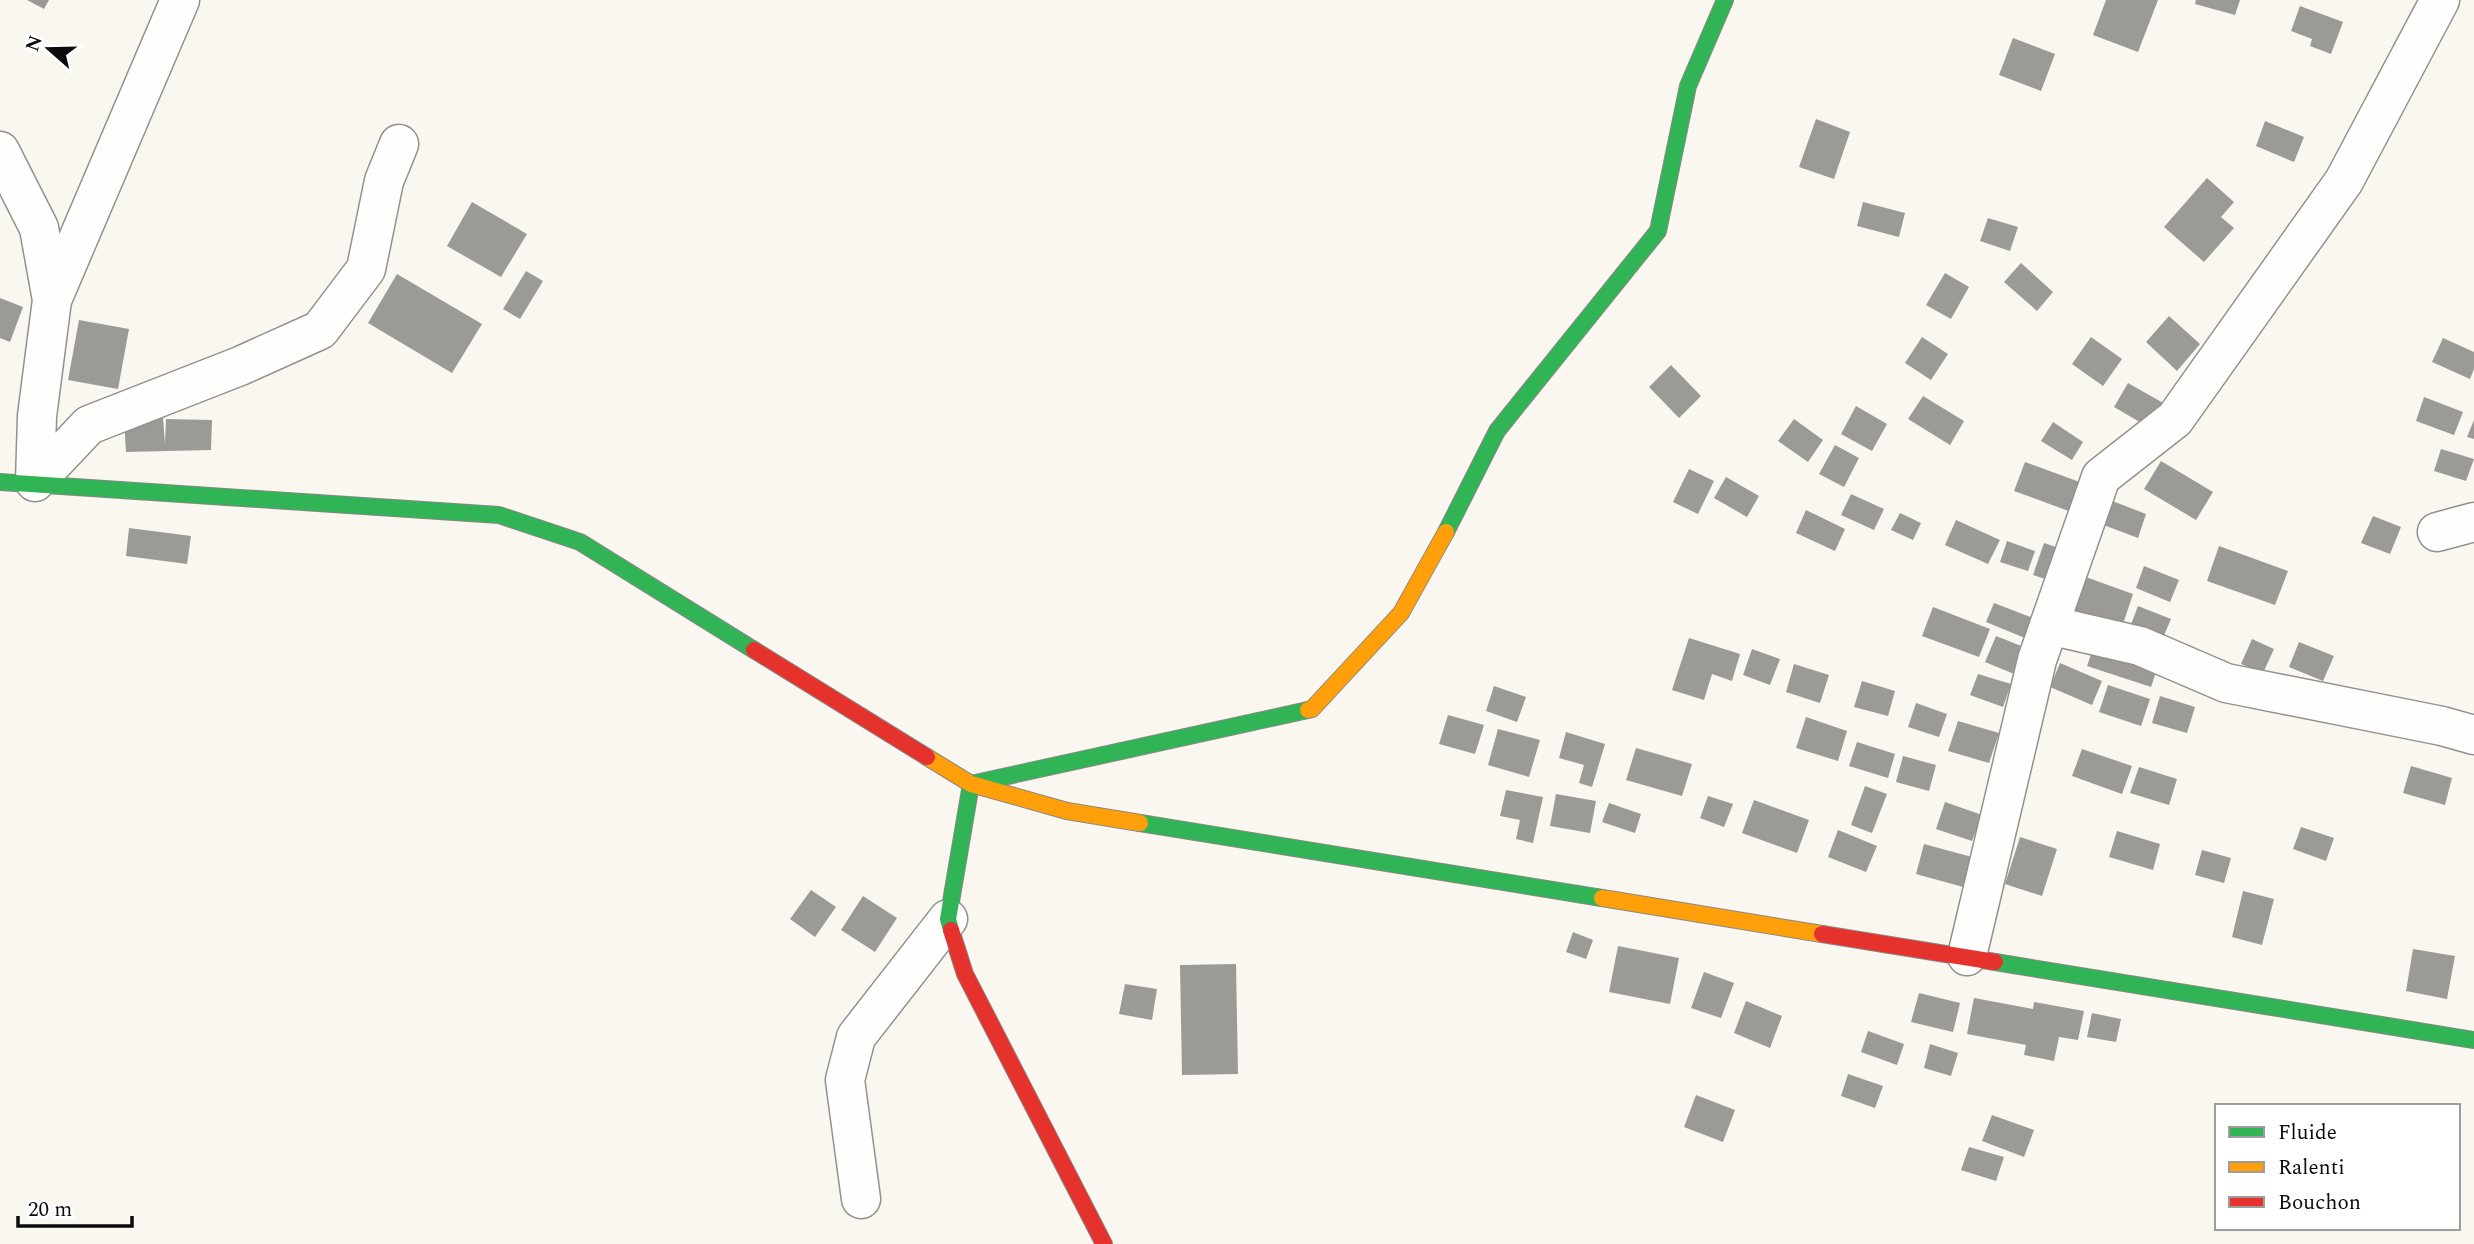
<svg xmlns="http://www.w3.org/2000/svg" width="2474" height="1244" font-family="Spectral,serif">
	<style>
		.building { fill: #9c9a96 }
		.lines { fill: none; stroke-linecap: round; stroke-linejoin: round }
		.street-casing { stroke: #92918e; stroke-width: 41 }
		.fast-casing { stroke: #898885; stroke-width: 18 }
		.slow-casing { stroke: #898885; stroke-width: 18 }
		.jam-casing { stroke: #898885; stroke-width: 18 }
		.street { stroke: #fefefd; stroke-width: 38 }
		.fast { stroke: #30b455; stroke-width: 16 }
		.slow { stroke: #ff9f0a; stroke-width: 16 }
		.jam { stroke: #e5322d; stroke-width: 16 }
	</style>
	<rect width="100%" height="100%" fill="#f9f7f0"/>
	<!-- building -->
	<path class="building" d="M 27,0 L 49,0 L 44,9 Z
		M 2106,0 L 2158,0 L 2138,52 L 2093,35 Z
		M 2196,0 L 2240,0 L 2235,15 L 2195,4 Z
		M 2300,6 L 2343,22 L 2331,54 L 2310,46 L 2312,39 L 2291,31 Z
		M 2013,38 L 2055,54 L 2041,91 L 1999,75 Z
		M 1816,119 L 1850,132 L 1834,179 L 1799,167 Z
		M 2265,121 L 2304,137 L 2294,162 L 2256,146 Z
		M 2207,178 L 2234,202 L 2221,217 L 2234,228 L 2204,262 L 2164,227 Z
		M 472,202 L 527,234 L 501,277 L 447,246 Z
		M 1863,202 L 1905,213 L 1899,237 L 1857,226 Z
		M 1988,218 L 2018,227 L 2010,251 L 1980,241 Z
		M 2021,263 L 2053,292 L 2037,311 L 2004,282 Z
		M 526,271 L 543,281 L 520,319 L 503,309 Z
		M 1945,273 L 1969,287 L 1951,319 L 1926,305 Z
		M 397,274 L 482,324 L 452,373 L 368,323 Z
		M 0,298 L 23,307 L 10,342 L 0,338 Z
		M 2169,316 L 2200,344 L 2177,371 L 2146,342 Z
		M 79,320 L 129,329 L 118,389 L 68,380 Z
		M 1922,337 L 1948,354 L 1931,380 L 1905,363 Z
		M 2091,337 L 2122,359 L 2103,386 L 2072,364 Z
		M 2443,338 L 2474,352 L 2474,369 L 2470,379 L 2432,362 Z
		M 1671,365 L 1701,396 L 1679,418 L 1649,387 Z
		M 2128,383 L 2165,404 L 2150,428 L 2114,407 Z
		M 1923,396 L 1964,421 L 1950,445 L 1908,419 Z
		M 2424,397 L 2463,412 L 2454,435 L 2416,421 Z
		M 1856,406 L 1887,424 L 1872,451 L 1841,434 Z
		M 163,417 L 165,444 L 166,419 L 212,420 L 211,450 L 126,452 L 124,420 Z
		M 1794,419 L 1823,440 L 1808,462 L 1778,441 Z
		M 2474,420 L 2474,439 L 2467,437 Z
		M 2053,422 L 2083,442 L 2072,460 L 2041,441 Z
		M 1835,445 L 1859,458 L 1844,487 L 1819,474 Z
		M 2441,449 L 2474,459 L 2466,481 L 2434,471 Z
		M 2161,461 L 2213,492 L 2196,520 L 2144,489 Z
		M 2025,462 L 2085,484 L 2074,513 L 2014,491 Z
		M 1689,469 L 1714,481 L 1698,514 L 1673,502 Z
		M 1726,477 L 1759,496 L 1747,517 L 1714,498 Z
		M 1851,494 L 1884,509 L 1874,530 L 1841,515 Z
		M 2102,497 L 2146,514 L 2138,538 L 2093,521 Z
		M 1806,510 L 1845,529 L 1835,551 L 1796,533 Z
		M 1900,513 L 1921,523 L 1913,540 L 1891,530 Z
		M 2373,516 L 2401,527 L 2390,554 L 2361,543 Z
		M 1956,520 L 2000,540 L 1988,564 L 1945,545 Z
		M 129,528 L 191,536 L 187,564 L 126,556 Z
		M 2007,541 L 2035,551 L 2028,571 L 2000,562 Z
		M 2044,543 L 2062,549 L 2051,581 L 2033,575 Z
		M 2219,546 L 2288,571 L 2275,605 L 2207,581 Z
		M 2144,566 L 2179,580 L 2170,602 L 2136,588 Z
		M 2083,576 L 2133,594 L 2121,630 L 2071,613 Z
		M 1994,603 L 2033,618 L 2025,638 L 1986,622 Z
		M 2138,606 L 2171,619 L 2162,640 L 2130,627 Z
		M 1933,607 L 1990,629 L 1979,657 L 1922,636 Z
		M 1996,636 L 2029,649 L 2019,676 L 1985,662 Z
		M 1689,638 L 1740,654 L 1732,681 L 1712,674 L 1704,700 L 1672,690 Z
		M 2252,639 L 2274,649 L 2263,673 L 2241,664 Z
		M 2299,642 L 2334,656 L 2323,681 L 2289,667 Z
		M 2094,645 L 2158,666 L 2151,687 L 2087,666 Z
		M 1752,649 L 1780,659 L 1770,685 L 1743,675 Z
		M 2060,663 L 2102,681 L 2092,705 L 2050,687 Z
		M 1794,664 L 1829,675 L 1820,703 L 1786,692 Z
		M 1978,674 L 2011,684 L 2003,707 L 1970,695 Z
		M 1862,681 L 1895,691 L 1888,716 L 1854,707 Z
		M 2108,685 L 2150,699 L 2141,726 L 2099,712 Z
		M 1494,686 L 1526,697 L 1517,722 L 1486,711 Z
		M 2160,696 L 2195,707 L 2187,733 L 2152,723 Z
		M 1916,703 L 1947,714 L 1939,737 L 1908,727 Z
		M 1448,715 L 1484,725 L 1475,754 L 1439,744 Z
		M 1806,717 L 1847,731 L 1838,761 L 1796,748 Z
		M 1958,721 L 1999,733 L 1989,763 L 1948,751 Z
		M 1498,729 L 1540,740 L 1529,777 L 1488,765 Z
		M 1566,732 L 1605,744 L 1592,787 L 1579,783 L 1584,765 L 1559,758 Z
		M 1857,742 L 1895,754 L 1888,778 L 1849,766 Z
		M 1636,748 L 1692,764 L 1682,796 L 1626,780 Z
		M 2082,749 L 2132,766 L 2122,794 L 2072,776 Z
		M 1903,756 L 1936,765 L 1929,791 L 1896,782 Z
		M 2411,766 L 2452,778 L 2445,805 L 2403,793 Z
		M 2139,767 L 2177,779 L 2169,805 L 2130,793 Z
		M 1865,786 L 1887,794 L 1872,833 L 1851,825 Z
		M 1506,790 L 1543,797 L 1533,843 L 1516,839 L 1520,820 L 1500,816 Z
		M 1556,794 L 1596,801 L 1590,833 L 1550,826 Z
		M 1708,796 L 1733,804 L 1724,827 L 1700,818 Z
		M 1754,800 L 1809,820 L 1797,853 L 1742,833 Z
		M 1945,802 L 1982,815 L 1972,841 L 1936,829 Z
		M 1609,803 L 1641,814 L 1635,833 L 1602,822 Z
		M 2301,827 L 2334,838 L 2326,861 L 2293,849 Z
		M 1838,830 L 1877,846 L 1866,872 L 1828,857 Z
		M 2117,831 L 2160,844 L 2153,870 L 2109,857 Z
		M 2020,837 L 2057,849 L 2042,896 L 2005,884 Z
		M 1924,844 L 1972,857 L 1963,887 L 1916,874 Z
		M 2202,850 L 2231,858 L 2224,883 L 2195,875 Z
		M 811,890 L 836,907 L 815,937 L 790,919 Z
		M 2243,891 L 2274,899 L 2262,945 L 2232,937 Z
		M 863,896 L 897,918 L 875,952 L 841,930 Z
		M 1573,932 L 1593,940 L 1586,959 L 1566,952 Z
		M 1618,946 L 1679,958 L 1670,1004 L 1609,992 Z
		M 2413,949 L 2455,956 L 2447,999 L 2406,991 Z
		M 1236,964 L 1238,1074 L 1182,1075 L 1180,965 Z
		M 1704,972 L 1734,983 L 1721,1018 L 1691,1008 Z
		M 1125,984 L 1157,989 L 1152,1020 L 1119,1014 Z
		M 1919,993 L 1960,1003 L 1953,1032 L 1911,1022 Z
		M 1974,998 L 2033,1009 L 2034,1002 L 2084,1011 L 2078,1040 L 2059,1037 L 2054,1061 L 2024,1055 L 2026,1045 L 1967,1034 Z
		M 1746,1001 L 1782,1016 L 1770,1048 L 1734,1033 Z
		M 2092,1013 L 2121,1019 L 2116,1042 L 2087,1037 Z
		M 1868,1031 L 1904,1044 L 1897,1065 L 1861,1052 Z
		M 1930,1044 L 1958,1053 L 1951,1076 L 1924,1068 Z
		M 1848,1074 L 1883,1086 L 1875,1108 L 1841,1096 Z
		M 1696,1095 L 1735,1110 L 1723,1142 L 1684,1127 Z
		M 1992,1115 L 2034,1130 L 2024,1157 L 1982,1141 Z
		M 1969,1147 L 2004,1157 L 1996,1181 L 1961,1170 Z"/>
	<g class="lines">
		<defs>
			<path id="street" d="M 0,151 L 39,228 L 52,300 L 37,416 L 35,482 L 89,425 L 240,366 L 320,330 L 366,269 L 384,181 L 399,144
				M 52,300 L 180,0
				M 2437,532 L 2474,522
				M 2049,625 L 2140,646 L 2226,683 L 2442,726 L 2474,735
				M 1967,956 L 2037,660 L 2101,477 L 2175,419 L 2344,181 L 2440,0
				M 861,1199 L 845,1080 L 856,1037 L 948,919"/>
			<path id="fast" d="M 0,482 L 499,515 L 580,542 L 754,650
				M 1446,532 L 1497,431 L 1658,231 L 1688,86 L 1725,0
				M 1140,823 L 1602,898
				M 951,930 L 948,919 L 971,784 L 1308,710
				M 1995,962 L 2474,1040"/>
			<path id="slow" d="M 1308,710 L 1312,709 L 1401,613 L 1446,532
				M 927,757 L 971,784 L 1067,811 L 1140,823
				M 1602,898 L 1822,934"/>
			<path id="jam" d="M 754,650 L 927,757
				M 951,930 L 965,974 L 1104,1244
				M 1822,934 L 1995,962"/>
		</defs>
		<!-- street casing -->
		<use href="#street" class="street-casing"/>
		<!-- fast casing -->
		<use href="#fast" class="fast-casing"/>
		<!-- slow casing -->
		<use href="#slow" class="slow-casing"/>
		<!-- jam casing -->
		<use href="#jam" class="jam-casing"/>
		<!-- street -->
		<use href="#street" class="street"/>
		<!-- fast -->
		<use href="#fast" class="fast"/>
		<!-- slow -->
		<use href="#slow" class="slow"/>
		<!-- jam -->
		<use href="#jam" class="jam"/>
	</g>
	<!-- legend -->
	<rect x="2215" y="1104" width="245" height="126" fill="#ffffff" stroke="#9d9d9d" stroke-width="2"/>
	<rect x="2229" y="1127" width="35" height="10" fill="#30b455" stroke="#9d9d9d" stroke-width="2"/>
	<text x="2278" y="1139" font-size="21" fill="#0b0b0b">Fluide</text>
	<rect x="2229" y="1162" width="35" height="10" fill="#ff9f0a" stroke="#9d9d9d" stroke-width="2"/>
	<text x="2278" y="1174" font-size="21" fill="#0b0b0b">Ralenti</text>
	<rect x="2229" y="1197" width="35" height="10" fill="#e5322d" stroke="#9d9d9d" stroke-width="2"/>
	<text x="2278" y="1209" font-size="21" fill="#0b0b0b">Bouchon</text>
	<!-- north arrow -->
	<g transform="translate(49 49) rotate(290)" stroke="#ffffff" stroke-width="5" paint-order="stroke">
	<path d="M0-5L12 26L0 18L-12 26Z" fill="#0b0b0b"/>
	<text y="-10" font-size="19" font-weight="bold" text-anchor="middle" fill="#0b0b0b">N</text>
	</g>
	<!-- scale -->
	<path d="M18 1216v10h114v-10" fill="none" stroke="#0b0b0b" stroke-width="3.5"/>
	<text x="28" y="1216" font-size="21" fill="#0b0b0b" stroke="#ffffff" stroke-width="5" paint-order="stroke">20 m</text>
</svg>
